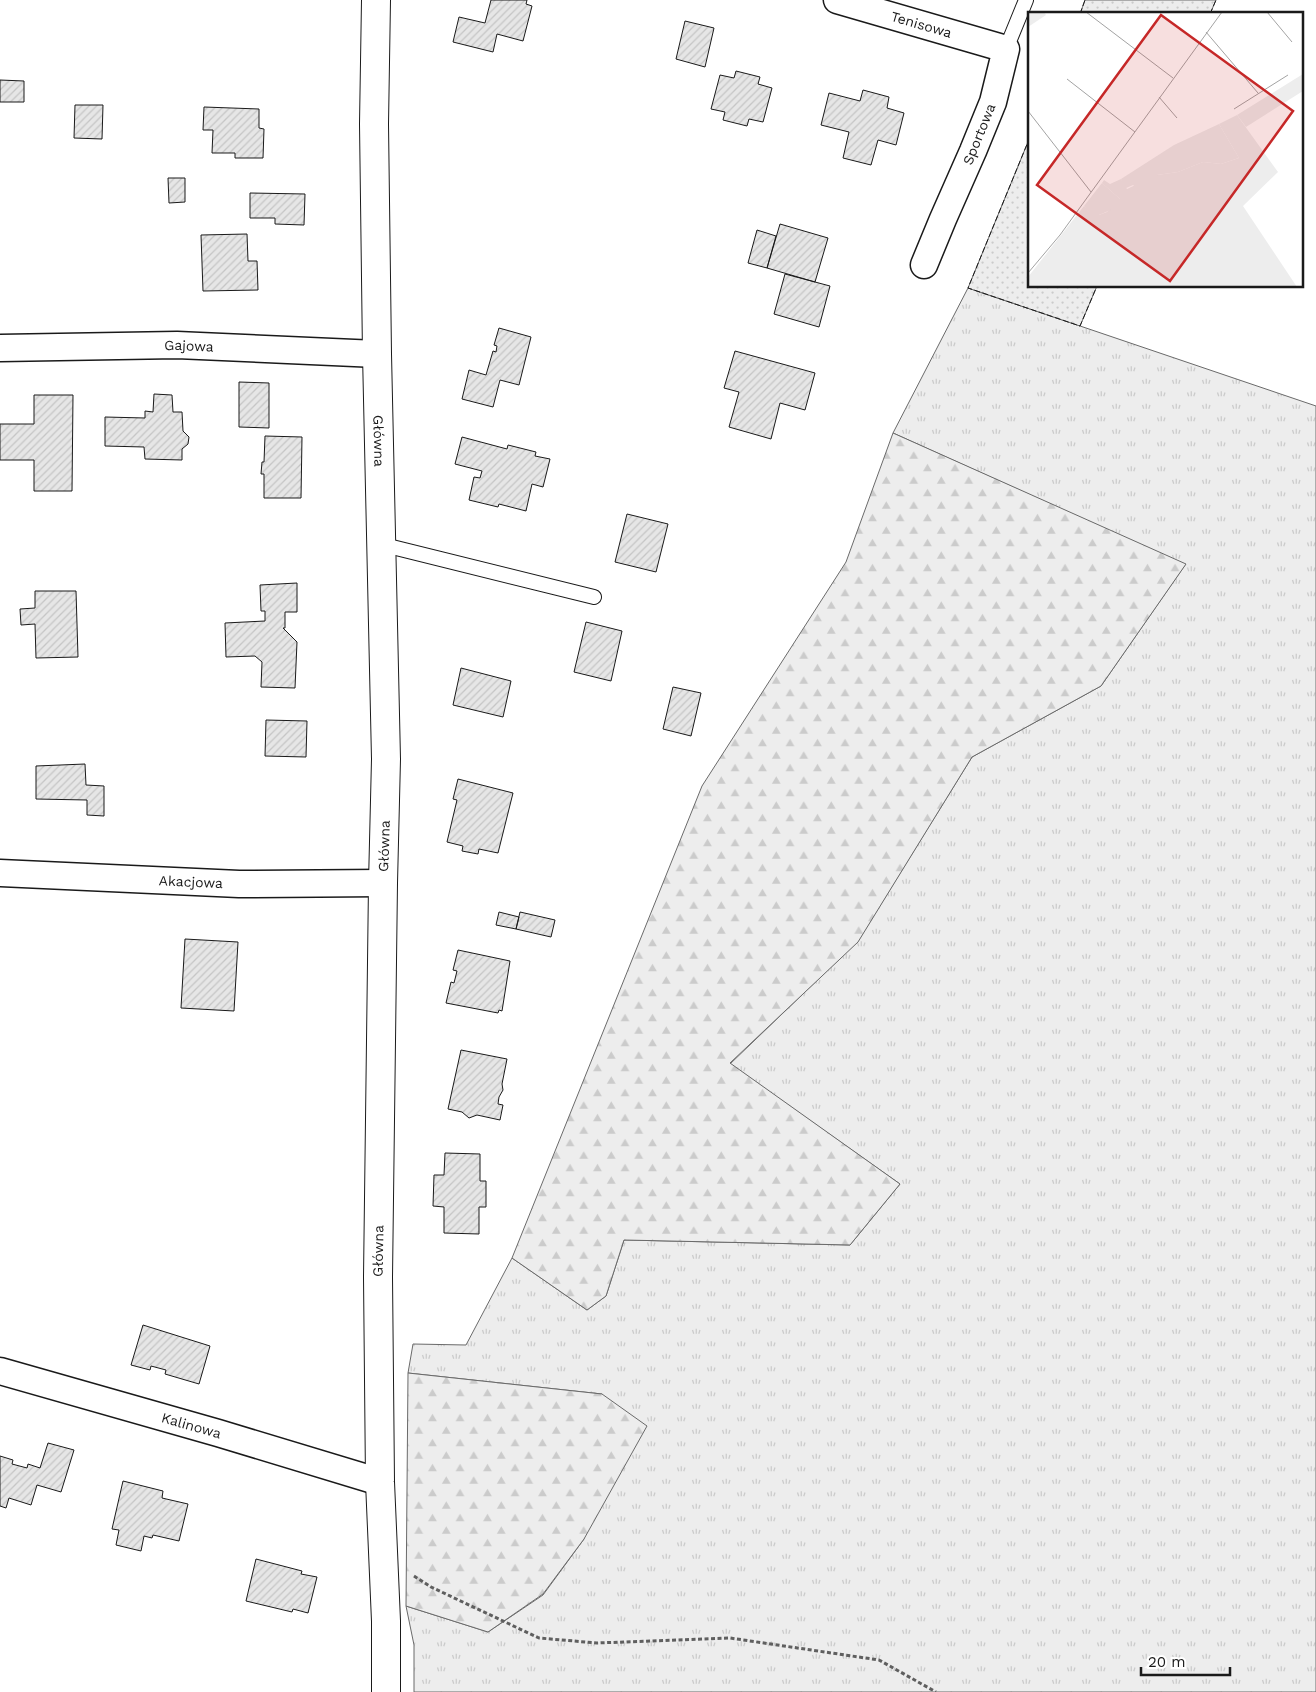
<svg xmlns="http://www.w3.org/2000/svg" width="1316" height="1692" font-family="'Work Sans',sans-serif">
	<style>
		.grass { fill: url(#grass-tufts); stroke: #6a6a6a }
		.forest { fill: url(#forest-firs); stroke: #6a6a6a }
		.garden { fill: url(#garden-dots); stroke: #6a6a6a }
		.building { fill: url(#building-hatch); stroke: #1a1a1a }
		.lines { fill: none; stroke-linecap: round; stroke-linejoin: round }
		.service-casing { stroke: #1a1a1a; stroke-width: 16 }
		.minor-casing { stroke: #1a1a1a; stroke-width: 29 }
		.tertiary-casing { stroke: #1a1a1a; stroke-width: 30 }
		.path { stroke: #5f5f5f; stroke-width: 3; stroke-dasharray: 4 2.5; stroke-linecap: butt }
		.service { stroke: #fff; stroke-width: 14 }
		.minor { stroke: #fff; stroke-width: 26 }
		.tertiary { stroke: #fff; stroke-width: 28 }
		.fence { stroke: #1a1a1a; stroke-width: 1; stroke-dasharray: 6 2.5; stroke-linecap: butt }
		.labels { text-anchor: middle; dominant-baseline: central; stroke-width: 4; stroke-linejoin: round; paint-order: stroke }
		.street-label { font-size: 14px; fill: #1a1a1a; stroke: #fff }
		.inset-road { fill: none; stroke: #a3a3a3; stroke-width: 1 }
		.view { fill: #c62828; fill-opacity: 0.15; stroke: #c62828; stroke-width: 2.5 }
		.inset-edge { fill: none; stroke: #1a1a1a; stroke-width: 2.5 }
	</style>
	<defs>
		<pattern id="grass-tufts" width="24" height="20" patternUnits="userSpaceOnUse" patternTransform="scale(1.25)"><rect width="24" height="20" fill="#ededed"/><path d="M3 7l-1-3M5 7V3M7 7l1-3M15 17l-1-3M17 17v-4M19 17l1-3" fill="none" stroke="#cbcbcb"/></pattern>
		<pattern id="forest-firs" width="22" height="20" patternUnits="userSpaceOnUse" patternTransform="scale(1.25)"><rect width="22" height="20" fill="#ededed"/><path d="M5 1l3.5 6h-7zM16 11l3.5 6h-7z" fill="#cbcbcb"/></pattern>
		<pattern id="garden-dots" width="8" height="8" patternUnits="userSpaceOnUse" patternTransform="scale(1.25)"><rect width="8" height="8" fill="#ededed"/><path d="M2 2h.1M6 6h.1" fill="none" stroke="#cbcbcb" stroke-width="1.8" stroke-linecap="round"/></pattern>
		<pattern id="building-hatch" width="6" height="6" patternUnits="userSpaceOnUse" patternTransform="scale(1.25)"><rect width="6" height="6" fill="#e6e6e6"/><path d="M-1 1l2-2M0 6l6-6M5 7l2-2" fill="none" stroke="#c5c5c5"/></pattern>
	</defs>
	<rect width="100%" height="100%" fill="#fff"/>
	<!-- grass -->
	<path class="grass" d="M 968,288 L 1316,406 L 1316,1692 L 414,1692 L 414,1645 L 406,1606 L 488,1632 L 543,1595 L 584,1539 L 602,1394 L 408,1373 L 413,1344 L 466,1345 L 512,1258 L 587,1310 L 606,1296 L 624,1240 L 850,1245 L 900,1184 L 730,1064 L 858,941 L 972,757 L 1101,686 L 1185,565 L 893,433 Z"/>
	<!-- forest -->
	<path class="forest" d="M 893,433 L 1186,564 L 1101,686 L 972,757 L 858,942 L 730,1063 L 900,1184 L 850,1245 L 624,1240 L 606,1296 L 587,1310 L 512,1258 L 702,786 L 846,562 Z
		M 408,1373 L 602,1394 L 647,1426 L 584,1539 L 543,1594 L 488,1632 L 406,1606 Z"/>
	<!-- garden -->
	<path class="garden" d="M 1085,0 L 1216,0 L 1210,14 L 1080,14 Z
		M 1030,137 L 1030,286 L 1097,286 L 1080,326 L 968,288 Z"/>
	<!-- building -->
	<path class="building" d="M 491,0 L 527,0 L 526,4 L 532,6 L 523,41 L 497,34 L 493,52 L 453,42 L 459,17 L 485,23 Z
		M 685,21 L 714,28 L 705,67 L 676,59 Z
		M 736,71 L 760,77 L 758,84 L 772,88 L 763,122 L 749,119 L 747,126 L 723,120 L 725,112 L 711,109 L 720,75 L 734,78 Z
		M 0,80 L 24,81 L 24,102 L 0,102 Z
		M 863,90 L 889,97 L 887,108 L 904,113 L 896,145 L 878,140 L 871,165 L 843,158 L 849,132 L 821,125 L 829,93 L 860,101 Z
		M 75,105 L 103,105 L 102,139 L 74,138 Z
		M 204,107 L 259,109 L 259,128 L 264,129 L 263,158 L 235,158 L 235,153 L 212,153 L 213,130 L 203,130 Z
		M 168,178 L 185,178 L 185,202 L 169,203 Z
		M 250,193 L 305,194 L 304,225 L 275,224 L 275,218 L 250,218 Z
		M 780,224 L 828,238 L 815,282 L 767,268 Z
		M 757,230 L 776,236 L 767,268 L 748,263 Z
		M 247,234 L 248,261 L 257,261 L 258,290 L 203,291 L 201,235 Z
		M 785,274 L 830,286 L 819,327 L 774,314 Z
		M 499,328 L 531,337 L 519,385 L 500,380 L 493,407 L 462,399 L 469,370 L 486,375 L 493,351 L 496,352 L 497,346 L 494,345 Z
		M 735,351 L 815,373 L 805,410 L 780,403 L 771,439 L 729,427 L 739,392 L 724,388 Z
		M 239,382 L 269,383 L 269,428 L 239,427 Z
		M 154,394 L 172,395 L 173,412 L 182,412 L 183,431 L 189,437 L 188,444 L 182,449 L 182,460 L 145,459 L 144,447 L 105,446 L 105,417 L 145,418 L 145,411 L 153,412 Z
		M 34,395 L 73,395 L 72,491 L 34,491 L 34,460 L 0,460 L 0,424 L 34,424 Z
		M 265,436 L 302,437 L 301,498 L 264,498 L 264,474 L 261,474 L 262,462 L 264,462 Z
		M 462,437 L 507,449 L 508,445 L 536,452 L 535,456 L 550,459 L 543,487 L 532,484 L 526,511 L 499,504 L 498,507 L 469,500 L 474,477 L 480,478 L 482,471 L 455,464 Z
		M 627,514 L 668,524 L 656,572 L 615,562 Z
		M 297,583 L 297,612 L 285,612 L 285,628 L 283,628 L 297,642 L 295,688 L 261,687 L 262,662 L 255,656 L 226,657 L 225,623 L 265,621 L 265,611 L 261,611 L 260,585 Z
		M 35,591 L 76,591 L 78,657 L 36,658 L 35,624 L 21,625 L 20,609 L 35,608 Z
		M 586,622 L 622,631 L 611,681 L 574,672 Z
		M 461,668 L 511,681 L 503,717 L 453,705 Z
		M 673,687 L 701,693 L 691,736 L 663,729 Z
		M 266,720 L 307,721 L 306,757 L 265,756 Z
		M 85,764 L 86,785 L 104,786 L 104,816 L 87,815 L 87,800 L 36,799 L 36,766 Z
		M 458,779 L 513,793 L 498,853 L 479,849 L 478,854 L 462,851 L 463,846 L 447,842 L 457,800 L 453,799 Z
		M 499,912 L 519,917 L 516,929 L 496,925 Z
		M 520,912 L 555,920 L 551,937 L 516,929 Z
		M 185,939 L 238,942 L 234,1011 L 181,1008 Z
		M 458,950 L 510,961 L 502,1011 L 499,1010 L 498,1013 L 446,1003 L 451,982 L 454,983 L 457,971 L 453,970 Z
		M 461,1050 L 507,1059 L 502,1084 L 503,1090 L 499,1097 L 498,1104 L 503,1105 L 500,1120 L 477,1115 L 469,1118 L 462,1112 L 448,1109 Z
		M 445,1153 L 480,1154 L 480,1181 L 486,1181 L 486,1207 L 479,1207 L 479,1234 L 444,1233 L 444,1207 L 433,1206 L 434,1175 L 444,1175 Z
		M 143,1325 L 210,1346 L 199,1384 L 165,1374 L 166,1370 L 151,1366 L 150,1370 L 131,1365 Z
		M 48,1443 L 74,1450 L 61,1492 L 37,1485 L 31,1505 L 9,1498 L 6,1508 L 0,1506 L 0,1456 L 13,1460 L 12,1464 L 27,1468 L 28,1464 L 40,1468 Z
		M 123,1481 L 163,1491 L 162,1498 L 188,1504 L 179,1541 L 153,1535 L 152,1538 L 144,1536 L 141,1551 L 116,1545 L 119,1530 L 112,1529 Z
		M 256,1559 L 302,1571 L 301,1574 L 317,1577 L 308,1613 L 293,1609 L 292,1612 L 246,1601 Z"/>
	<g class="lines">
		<defs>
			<path id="service" d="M 1006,49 L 1026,0
				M 380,544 L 594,597"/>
			<g id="minor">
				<path id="s1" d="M 837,0 L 1006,49 L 993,102 L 973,151 L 943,219 L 924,265"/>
				<path id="s2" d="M 0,348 L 177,345 L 377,354"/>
				<path id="s3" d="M 0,873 L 239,884 L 383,883"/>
				<path id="s4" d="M 0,1371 L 218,1433 L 380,1482"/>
			</g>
			<g id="tertiary">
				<path id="s5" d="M 376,0 L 374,124 L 377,354 L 386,759 L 383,883 L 378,1277 L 380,1482 L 386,1621 L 386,1692"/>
			</g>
		</defs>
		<!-- service casing -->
		<use href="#service" class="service-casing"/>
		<!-- minor casing -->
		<use href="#minor" class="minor-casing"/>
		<!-- tertiary casing -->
		<use href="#tertiary" class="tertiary-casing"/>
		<!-- path -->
		<path class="path" d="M 414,1576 L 431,1587 L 539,1638 L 597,1643 L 730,1638 L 879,1660 L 936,1692"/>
		<!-- service -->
		<use href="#service" class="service"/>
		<!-- minor -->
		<use href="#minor" class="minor"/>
		<!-- tertiary -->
		<use href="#tertiary" class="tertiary"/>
		<!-- fence -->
		<path class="fence" d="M 1080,14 L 1085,0
			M 1210,14 L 1216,0
			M 1030,137 L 968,288 L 1080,326 L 1097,286"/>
	</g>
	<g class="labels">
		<!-- street labels -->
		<g class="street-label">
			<text stroke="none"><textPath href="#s1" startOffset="88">Tenisowa</textPath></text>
			<text transform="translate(979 134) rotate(-68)">Sportowa</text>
			<text stroke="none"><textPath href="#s2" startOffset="189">Gajowa</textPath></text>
			<text stroke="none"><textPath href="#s5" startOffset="441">Główna</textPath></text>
			<text transform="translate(384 846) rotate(-88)">Główna</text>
			<text stroke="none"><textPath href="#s3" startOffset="191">Akacjowa</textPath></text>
			<text transform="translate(378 1251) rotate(-89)">Główna</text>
			<text stroke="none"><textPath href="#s4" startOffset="199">Kalinowa</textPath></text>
		</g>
	</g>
	<!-- overview -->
	<g transform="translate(1028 12)">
		<rect width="275" height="275" fill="#fff"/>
		<path d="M 209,103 L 250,160 L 215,194 L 269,275 L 0,275 L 0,265 L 56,194 L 63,202 L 71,203 L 79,200 L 92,187 L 74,171 L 76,168 L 82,172 L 93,167 L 99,177 L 129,163 L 150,160 L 175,150 L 193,152 L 211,146 L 191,112 Z" fill="#ededed"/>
		<path d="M 0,0 L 16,0 L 18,3 L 0,15 ZM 191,112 L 211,146 L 193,152 L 175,150 L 150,160 L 129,163 L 137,188 L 127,190 L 105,173 L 96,177 L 93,167 L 146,133 ZM 74,171 L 92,187 L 94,193 L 71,203 L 63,203 L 56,194 Z" fill="#ededed"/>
		<path d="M 275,62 L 275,79 L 218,115 L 209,103 Z" fill="#ededed"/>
		<path class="inset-road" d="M 58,0 L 145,66M 239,0 L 264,30M 178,20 L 230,81M 39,67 L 107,120M 131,85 L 149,106M 206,97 L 260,63M 0,99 L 63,180M 0,261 L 32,223 L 194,0"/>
		<path class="view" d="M 133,3 L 265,99 L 142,269 L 9,173 Z"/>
		<rect width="275" height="275" class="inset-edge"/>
	</g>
	<!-- scale -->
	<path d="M1141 1667v8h89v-8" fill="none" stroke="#1a1a1a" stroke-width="2.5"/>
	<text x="1148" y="1667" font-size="15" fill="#1a1a1a" stroke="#ffffff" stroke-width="4" paint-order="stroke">20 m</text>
</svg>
